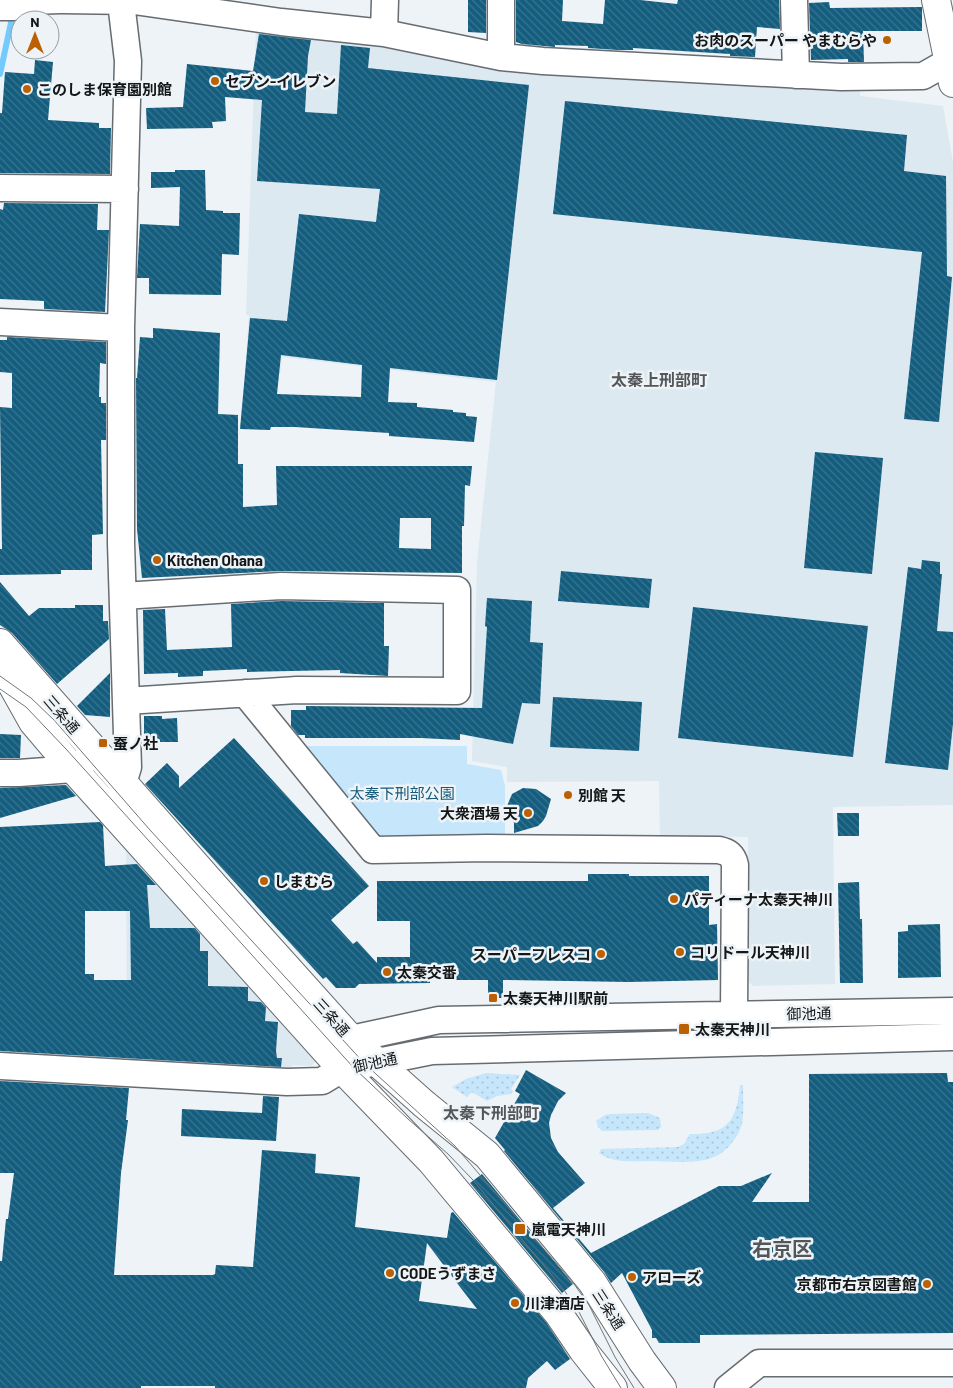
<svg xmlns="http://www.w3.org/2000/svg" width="953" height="1388" font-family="Barlow,'Noto Sans JP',sans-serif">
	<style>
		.built { fill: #dce9f1 }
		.grass { fill: url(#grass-dots) }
		.park { fill: #c6e6fb }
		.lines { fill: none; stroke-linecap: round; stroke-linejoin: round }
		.stream { stroke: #73cbfd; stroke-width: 6 }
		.building { fill: url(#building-back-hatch); fill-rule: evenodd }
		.minor-casing { stroke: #676c70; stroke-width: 29 }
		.major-casing { stroke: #676c70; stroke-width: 30 }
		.highway-casing { stroke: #676c70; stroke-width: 30 }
		.minor { stroke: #fff; stroke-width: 26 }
		.major { stroke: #fff; stroke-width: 28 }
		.highway { stroke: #fff; stroke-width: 28 }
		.tram { stroke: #727678; stroke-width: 1 }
		.poi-dot { fill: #bb6003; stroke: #edf3f6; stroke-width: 2 }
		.labels { text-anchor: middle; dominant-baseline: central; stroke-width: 5; stroke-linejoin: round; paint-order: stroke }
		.poi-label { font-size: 15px; font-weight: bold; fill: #141617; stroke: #edf3f6; text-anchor: start }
		.street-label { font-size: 15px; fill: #141617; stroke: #edf3f6 }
		.park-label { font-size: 15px; fill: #145979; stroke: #edf3f6 }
		.neighbourhood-label { font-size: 16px; font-weight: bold; fill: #53575a; stroke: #edf3f6 }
		.district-label { font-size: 20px; font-weight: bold; fill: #53575a; stroke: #edf3f6 }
	</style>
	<defs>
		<pattern id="grass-dots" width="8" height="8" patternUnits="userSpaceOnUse" patternTransform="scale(1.25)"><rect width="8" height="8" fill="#c6e6fb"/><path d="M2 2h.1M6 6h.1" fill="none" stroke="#a9c5d6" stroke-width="1.8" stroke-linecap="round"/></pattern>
		<pattern id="building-back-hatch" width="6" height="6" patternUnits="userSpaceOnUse" patternTransform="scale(1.25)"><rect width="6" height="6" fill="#135d7f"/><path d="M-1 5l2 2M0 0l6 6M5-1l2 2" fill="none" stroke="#3c748e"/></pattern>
	</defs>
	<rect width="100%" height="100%" fill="#edf3f6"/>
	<!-- built -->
	<path class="built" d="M 256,28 L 499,64 L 860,91 L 860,96 L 943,106 L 953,162 L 953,805 L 833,807 L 835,984 L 753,986 L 747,979 L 748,837 L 660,836 L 659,781 L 507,782 L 507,767 L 472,761 L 477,563 L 496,382 L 282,357 L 280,374 L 245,371 L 249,315 L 246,315 Z
		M 126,842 L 317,1058 L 315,1062 L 311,1066 L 293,1065 L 285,1075 L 127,1067 Z"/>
	<!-- grass -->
	<path class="grass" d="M 486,1073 L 520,1075 L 511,1089 L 513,1091 L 511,1094 L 497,1096 L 487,1101 L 472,1092 L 467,1097 L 452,1087 L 466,1079 Z
		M 740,1085 L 743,1085 C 743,1098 744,1111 742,1124 C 740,1131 736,1138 731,1144 C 712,1168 679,1161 651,1161 C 633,1161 614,1164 599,1153 L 601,1149 L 678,1147 L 684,1144 L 690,1134 C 727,1135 737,1121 740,1085 Z
		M 648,1113 L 660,1118 L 661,1127 L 658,1130 L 602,1131 L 598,1127 L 596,1121 L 605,1115 L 611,1114 Z"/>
	<!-- park -->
	<path class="park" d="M 299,746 L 467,746 L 467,764 L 501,770 L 505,786 L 505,839 L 381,839 Z"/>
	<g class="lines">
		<!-- stream -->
		<path class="stream" d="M 0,74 L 12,18"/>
	</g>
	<!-- building -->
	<path class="building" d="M 468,0 L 486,0 L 486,33 L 468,32 Z
		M 516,0 L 563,0 L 562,21 L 603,24 L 605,0 L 640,0 L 677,4 L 678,0 L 779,0 L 780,29 L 757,27 L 755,57 L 730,56 L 730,54 L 633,48 L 633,50 L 618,50 L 588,48 L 588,46 L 555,45 L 555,47 L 522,44 L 516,42 Z
		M 829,2 L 830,8 L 922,7 L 922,31 L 863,31 L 864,62 L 848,62 L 848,59 L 811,60 L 809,3 Z
		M 259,34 L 311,40 L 308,56 L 305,112 L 337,114 L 341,45 L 370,48 L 368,68 L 529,85 L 497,380 L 390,368 L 388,402 L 417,403 L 417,407 L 453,410 L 453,412 L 466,413 L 466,416 L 477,417 L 474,442 L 389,436 L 389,433 L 295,427 L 271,427 L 270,430 L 240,429 L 250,318 L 287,321 L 299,214 L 376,222 L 380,189 L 257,181 L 262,100 L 225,97 L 226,121 L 212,122 L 213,128 L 147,129 L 146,108 L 183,107 L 187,64 L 253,71 ZM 281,355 L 362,365 L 361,397 L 277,394 Z
		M 35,60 L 53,62 L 48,120 L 99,123 L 99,128 L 111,128 L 110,174 L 0,173 L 0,113 L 2,113 L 5,72 L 34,74 Z
		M 565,101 L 907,135 L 904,171 L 946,176 L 947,276 L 952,277 L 939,422 L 904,419 L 922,252 L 553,214 Z
		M 175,170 L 205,170 L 206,210 L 223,211 L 223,213 L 240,213 L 239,255 L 222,254 L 221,295 L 149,294 L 149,278 L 137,278 L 140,224 L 179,226 L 180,187 L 151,188 L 151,172 L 175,172 Z
		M 4,203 L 98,204 L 97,230 L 109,230 L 105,312 L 44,309 L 44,301 L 0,299 L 0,209 L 3,210 Z
		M 153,328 L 220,333 L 218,414 L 238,415 L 238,464 L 243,464 L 243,507 L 277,505 L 276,466 L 472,466 L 470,486 L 465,485 L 464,526 L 462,526 L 462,573 L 281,571 L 142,578 L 137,529 L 136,378 L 137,378 L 140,337 L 153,338 ZM 400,518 L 431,518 L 431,549 L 399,548 Z
		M 7,337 L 106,342 L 106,364 L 100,363 L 99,397 L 101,397 L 101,403 L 106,403 L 106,440 L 101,440 L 103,534 L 92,535 L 92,570 L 61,570 L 61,574 L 0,575 L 0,549 L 2,549 L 0,407 L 12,408 L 12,373 L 0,372 L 0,340 L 7,340 Z
		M 815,452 L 883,458 L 872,574 L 804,568 Z
		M 922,560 L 940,562 L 940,574 L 942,574 L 937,631 L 953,632 L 953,724 L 948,770 L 885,763 L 908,567 L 921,569 Z
		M 561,571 L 652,579 L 649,608 L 558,601 Z
		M 0,582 L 29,616 L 39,608 L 75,608 L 75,605 L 103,605 L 103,621 L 108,621 L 109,639 L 57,684 L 12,633 L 0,625 Z
		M 487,598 L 532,601 L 530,642 L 543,643 L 540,704 L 522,703 L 513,744 L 460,734 L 460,740 L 421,738 L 305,738 L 305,735 L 298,735 L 291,726 L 291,710 L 306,710 L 306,706 L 482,708 L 487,627 L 485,626 Z
		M 281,601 L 384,603 L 384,646 L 389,646 L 388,676 L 340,673 L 340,670 L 247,672 L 247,669 L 203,671 L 203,676 L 178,677 L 178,673 L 144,674 L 143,610 L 165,609 L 167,650 L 232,647 L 231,604 Z
		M 693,607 L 868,626 L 853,757 L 678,738 Z
		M 110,673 L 110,717 L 85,715 L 77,706 Z
		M 553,697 L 642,702 L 639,751 L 550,747 Z
		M 144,716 L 162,716 L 162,719 L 177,718 L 178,742 L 144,742 Z
		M 0,734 L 21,735 L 20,758 L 0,758 Z
		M 234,738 L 369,886 L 331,920 L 353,944 L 357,941 L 377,963 L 377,957 L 410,957 L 410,921 L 377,921 L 377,881 L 588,881 L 588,874 L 629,874 L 629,876 L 709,876 L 709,925 L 717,924 L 718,980 L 629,982 L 503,980 L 503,998 L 488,998 L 488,980 L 430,980 L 430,983 L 359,984 L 355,988 L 336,988 L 326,977 L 323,979 L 145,784 L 167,763 L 179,776 L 179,788 Z
		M 66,785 L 76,796 L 0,818 L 0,788 Z
		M 523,788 L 536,789 L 551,799 L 546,816 L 543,821 L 538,826 L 514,833 L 514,823 L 508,812 L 507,806 L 512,794 Z
		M 837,813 L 859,813 L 859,836 L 838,836 Z
		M 100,822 L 103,825 L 105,866 L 137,864 L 156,885 L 147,885 L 150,928 L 195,928 L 200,934 L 200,951 L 208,951 L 208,986 L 248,987 L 248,1001 L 261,1002 L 266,1007 L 265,1021 L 278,1022 L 276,1051 L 277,1058 L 282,1058 L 281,1067 L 0,1051 L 0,827 ZM 85,911 L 130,911 L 131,980 L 94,980 L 94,974 L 85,974 Z
		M 859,882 L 860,919 L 862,919 L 863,983 L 840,983 L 838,883 Z
		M 940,924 L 941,977 L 898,978 L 898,932 L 908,931 L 908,925 Z
		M 526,1070 L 566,1093 L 558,1101 L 551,1115 L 549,1123 L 551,1138 L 558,1152 L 585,1183 L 553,1208 L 591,1253 L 719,1186 L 741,1186 L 772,1173 L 752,1202 L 809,1202 L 809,1074 L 947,1073 L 948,1082 L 953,1082 L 953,1333 L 700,1335 L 700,1343 L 659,1343 L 656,1338 L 652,1338 L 652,1330 L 622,1273 L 611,1283 L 604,1272 L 504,1151 L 505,1150 L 495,1138 L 520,1094 L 515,1091 Z
		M 0,1081 L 129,1088 L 126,1120 L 128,1120 L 121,1173 L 114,1275 L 213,1275 L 215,1274 L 216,1265 L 253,1267 L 262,1150 L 316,1154 L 315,1173 L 360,1177 L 355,1227 L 447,1238 L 451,1213 L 453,1212 L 546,1322 L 570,1359 L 555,1370 L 547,1361 L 528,1378 L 526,1388 L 215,1388 L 215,1386 L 141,1386 L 141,1388 L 0,1388 L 0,1261 L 2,1261 L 6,1219 L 8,1219 L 14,1173 L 0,1173 ZM 427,1243 L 460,1287 L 477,1309 L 419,1301 Z
		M 263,1096 L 279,1097 L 276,1141 L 181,1136 L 182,1109 L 262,1113 Z
		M 482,1174 L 573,1284 L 562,1293 L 470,1183 Z"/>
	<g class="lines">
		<defs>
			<path id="minor" d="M 61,0 L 134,1 L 281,22 L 384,33 L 501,57 L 543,61 L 841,77 L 923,76 L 953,59
				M 794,0 L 796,75
				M 121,2 L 128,61 L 121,328 L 121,543 L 128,767 L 123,783 L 121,802
				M 0,7 L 14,7 L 32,1 L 60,0
				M 384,33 L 385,0
				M 501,57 L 501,0
				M 0,188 L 125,189
				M 0,322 L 121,328
				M 123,596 L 281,586 L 457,590 L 457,691 L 297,690 L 126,701
				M 245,693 L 373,850 L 487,848 L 719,850 C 728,852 733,855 735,865 L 734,1014
				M 0,773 L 19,773 L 73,769 L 95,753
				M 346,1057 L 351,1039 L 439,1020 L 953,1011
				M 0,1066 L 287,1082 L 322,1081 L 342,1069 L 432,1051 L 953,1037
				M 728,1388 L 759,1363 L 953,1363"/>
			<path id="major" d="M 0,643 L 245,921 L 351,1039 L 424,1104 L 487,1155 L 592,1282 L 642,1361 L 662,1388
				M 0,663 L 33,722 L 73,769 L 342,1069 L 431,1161 L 558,1313 L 583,1350 L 613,1388"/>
			<path id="highway" d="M 936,0 L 953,83"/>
		</defs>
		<!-- minor casing -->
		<use href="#minor" class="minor-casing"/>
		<!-- major casing -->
		<use href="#major" class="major-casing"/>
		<!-- highway casing -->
		<use href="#highway" class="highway-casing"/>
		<!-- minor -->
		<use href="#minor" class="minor"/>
		<!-- major -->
		<use href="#major" class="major"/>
		<!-- highway -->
		<use href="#highway" class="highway"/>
		<!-- tram -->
		<path class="tram" d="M 0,676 L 31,698 L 54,720 L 150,830 L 365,1064 L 455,1146 L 574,1284 L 589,1305 L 615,1357 L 634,1388
			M 0,689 L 26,707 L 66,749 L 353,1067 L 408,1119 L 448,1154 L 473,1180 L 564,1290 L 579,1312 L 602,1357 L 621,1388"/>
	</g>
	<!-- markers -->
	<g class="poi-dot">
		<circle cx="887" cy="40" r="5"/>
		<circle cx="215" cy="81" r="5"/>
		<circle cx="27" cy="89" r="5"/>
		<circle cx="157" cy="560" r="5"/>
		<rect x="98" y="738" width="10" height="10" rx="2.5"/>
		<circle cx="568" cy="795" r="5"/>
		<circle cx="528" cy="813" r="5"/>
		<circle cx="264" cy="881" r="5"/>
		<circle cx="674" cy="899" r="5"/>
		<circle cx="680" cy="952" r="5"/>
		<circle cx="601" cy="954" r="5"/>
		<circle cx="387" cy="972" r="5"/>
		<rect x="488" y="993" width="10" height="10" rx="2.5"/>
		<rect x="678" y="1023" width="12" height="12" rx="2.5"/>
		<rect x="514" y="1223" width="12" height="12" rx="2.5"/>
		<circle cx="390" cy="1273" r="5"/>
		<circle cx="632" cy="1277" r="5"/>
		<circle cx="927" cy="1284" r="5"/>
		<circle cx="515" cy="1303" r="5"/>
	</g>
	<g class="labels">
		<!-- poi labels -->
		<g class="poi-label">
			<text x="877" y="40" text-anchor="end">お肉のスーパー やまむらや</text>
			<text x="225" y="81">セブン-イレブン</text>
			<text x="37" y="89">このしま保育園別館</text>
			<text x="167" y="560">Kitchen Ohana</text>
			<text x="113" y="743">蚕ノ社</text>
			<text x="578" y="795">別館 天</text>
			<text x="518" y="813" text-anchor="end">大衆酒場 天</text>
			<text x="274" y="881">しまむら</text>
			<text x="684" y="899">パティーナ太秦天神川</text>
			<text x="690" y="952">コリドール天神川</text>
			<text x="591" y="954" text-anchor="end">スーパーフレスコ</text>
			<text x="397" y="972">太秦交番</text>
			<text x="503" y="998">太秦天神川駅前</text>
			<text x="695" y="1029">太秦天神川</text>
			<text x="531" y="1229">嵐電天神川</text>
			<text x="400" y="1273">CODEうずまさ</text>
			<text x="642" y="1277">アローズ</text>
			<text x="917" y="1284" text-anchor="end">京都市右京図書館</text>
			<text x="525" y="1303">川津酒店</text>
		</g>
		<!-- street labels -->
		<g class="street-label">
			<text transform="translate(62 714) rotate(49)">三条通</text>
			<text transform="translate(809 1013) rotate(-1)">御池通</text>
			<text transform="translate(332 1017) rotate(48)">三条通</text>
			<text transform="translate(375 1062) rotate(-12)">御池通</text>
			<text transform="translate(609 1309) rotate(57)">三条通</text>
		</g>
		<!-- park labels -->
		<g class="park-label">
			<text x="402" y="793">太秦下刑部公園</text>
		</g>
		<!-- neighbourhood labels -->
		<g class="neighbourhood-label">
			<text x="659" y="379">太秦上刑部町</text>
			<text x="491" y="1112">太秦下刑部町</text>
		</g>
		<!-- district labels -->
		<g class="district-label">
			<text x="782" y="1248">右京区</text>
		</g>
	</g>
	<!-- north arrow -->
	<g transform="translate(35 35)"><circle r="24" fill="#edf3f6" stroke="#969b9d"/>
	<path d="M0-4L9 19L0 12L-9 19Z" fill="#bb6003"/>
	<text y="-8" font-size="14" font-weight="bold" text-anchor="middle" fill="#141617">N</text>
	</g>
</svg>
